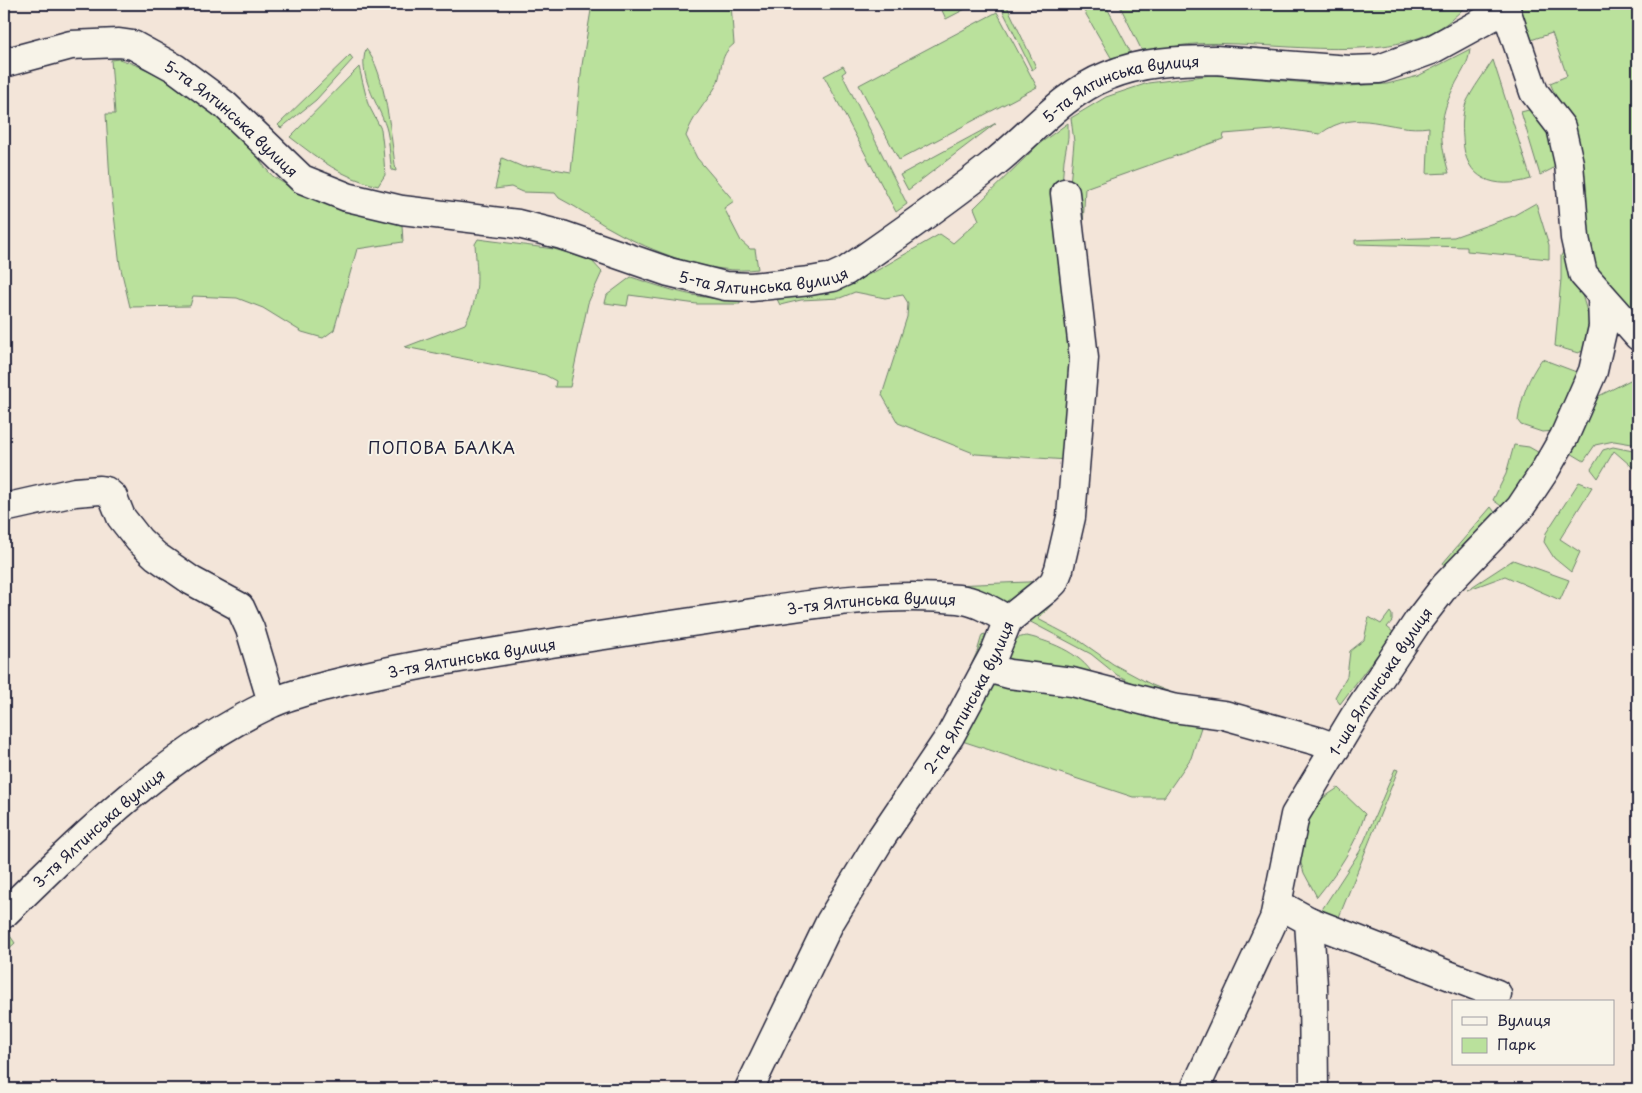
<svg xmlns="http://www.w3.org/2000/svg" width="1642" height="1093" font-family="'Playpen Sans',sans-serif">
	<style>
		.green { fill: #bae19c; stroke: #6e826c }
		.lines { fill: none; stroke-linecap: round; stroke-linejoin: round }
		.minor-casing { stroke: #22223b; stroke-width: 31 }
		.minor { stroke: #f7f3e8; stroke-width: 28 }
		.labels { text-anchor: middle; dominant-baseline: central; stroke-width: 4; stroke-linejoin: round; paint-order: stroke }
		.street-label { font-size: 15px; fill: #22223b; stroke: #f7f3e8 }
		.neighbourhood-label { font-size: 16px; letter-spacing: 1px; fill: #22223b; stroke: #f7f3e8 }
	</style>
	<rect width="100%" height="100%" fill="#f3e5d9"/>
	<filter id="ink" filterUnits="userSpaceOnUse"><feTurbulence type="fractalNoise" baseFrequency=".02" numOctaves="2"/><feDisplacementMap in="SourceGraphic" scale="10" xChannelSelector="R" yChannelSelector="G"/><feConvolveMatrix kernelMatrix="1 2 1 2 8 2 1 2 1" color-interpolation-filters="sRGB"/></filter>
	<g filter="url(#ink)">
		<!-- green -->
		<path class="green" d="M 592,4 L 731,4 L 734,44 C 718,56 723,72 716,86 C 706,103 692,117 686,136 L 697,158 L 734,201 L 724,208 L 741,241 L 750,249 L 755,249 L 758,269 C 712,275 662,255 622,235 C 600,224 581,209 559,198 L 555,193 L 522,192 L 511,187 L 495,189 L 502,158 L 523,167 L 536,166 L 571,172 L 582,65 Z
			M 939,4 L 975,4 L 946,19 Z
			M 1006,4 L 1036,67 L 1032,70 L 1000,5 Z
			M 1080,4 L 1105,4 L 1132,55 L 1125,55 L 1113,61 Z
			M 1119,4 L 1307,4 L 1315,6 L 1316,4 L 1465,4 C 1463,11 1456,15 1451,20 C 1393,69 1266,39 1195,44 C 1177,45 1160,50 1143,53 Z
			M 1518,4 L 1561,4 L 1564,7 L 1638,7 L 1638,326 L 1589,269 L 1572,132 L 1550,83 L 1567,76 L 1552,33 L 1531,40 Z
			M 997,12 L 1037,87 L 899,160 L 859,85 Z
			M 366,49 C 386,71 391,140 396,171 L 392,170 C 389,156 390,140 386,127 C 378,103 357,75 366,49 Z
			M 1470,49 C 1469,64 1460,74 1454,87 C 1438,119 1439,140 1449,173 L 1427,174 L 1429,127 C 1389,133 1358,105 1320,134 L 1285,129 L 1224,134 L 1223,139 L 1085,188 L 1082,246 L 1069,195 L 1074,142 L 1071,118 L 1106,97 L 1148,83 L 1211,75 L 1346,86 L 1387,84 L 1418,76 Z
			M 350,55 L 353,59 L 316,100 L 281,128 L 278,125 Z
			M 119,59 C 173,76 211,108 250,147 C 260,157 264,171 277,179 C 306,199 367,214 402,225 L 403,242 L 357,249 L 334,330 L 323,338 L 302,332 L 263,308 L 237,298 L 193,296 L 190,306 L 130,307 L 120,265 L 110,181 L 106,114 L 115,114 L 111,60 Z
			M 1493,60 L 1531,179 C 1495,190 1464,180 1463,138 C 1462,127 1462,114 1466,103 C 1473,88 1484,74 1493,60 Z
			M 843,66 L 846,71 L 842,74 L 907,204 L 896,212 L 824,76 Z
			M 359,67 L 368,104 L 381,129 L 383,146 L 385,175 L 378,186 C 341,177 320,160 290,137 Z
			M 1536,108 L 1551,133 L 1558,162 L 1552,169 L 1540,175 L 1521,112 Z
			M 996,123 L 908,190 L 900,175 Z
			M 1068,123 L 1068,138 L 1064,160 L 1060,210 L 1078,330 L 1080,355 L 1066,526 L 1058,561 L 1051,579 L 1010,613 L 968,591 L 943,589 L 852,592 L 850,589 L 1028,582 L 1049,579 L 1068,460 L 976,454 L 898,423 L 882,395 L 907,317 L 908,303 L 903,295 L 885,298 L 855,292 L 840,298 L 801,300 L 780,305 L 777,299 L 829,293 L 876,271 L 940,234 L 953,243 L 979,220 L 974,208 L 1039,144 Z
			M 1536,203 L 1549,245 L 1549,259 L 1467,251 L 1467,247 L 1355,244 L 1355,240 L 1454,237 L 1513,216 Z
			M 478,239 L 554,249 L 591,260 L 602,272 L 588,303 L 570,387 L 555,387 L 556,381 L 545,375 L 405,347 L 465,324 C 481,294 477,276 475,244 Z
			M 1564,250 L 1569,251 L 1591,325 L 1587,349 L 1578,353 L 1555,346 L 1561,279 L 1561,256 Z
			M 631,277 C 667,289 702,301 740,299 L 740,304 L 697,304 L 629,295 L 627,306 L 605,303 L 607,295 Z
			M 1542,359 L 1579,373 L 1557,431 L 1542,432 L 1521,425 L 1518,421 C 1521,399 1528,377 1542,359 Z
			M 1638,376 L 1638,445 L 1614,441 L 1595,445 L 1584,461 L 1569,452 L 1595,398 Z
			M 1514,445 L 1529,447 L 1543,455 L 1504,508 L 1493,500 L 1506,474 Z
			M 1613,447 L 1638,452 L 1638,472 L 1614,451 L 1598,478 L 1591,469 L 1603,450 Z
			M 1579,482 L 1592,487 L 1560,539 L 1580,552 L 1571,572 L 1554,558 L 1544,542 L 1546,533 Z
			M 1491,507 L 1497,515 L 1468,540 L 1445,567 L 1443,563 Z
			M 1513,560 L 1569,580 L 1560,600 L 1505,576 L 1467,590 Z
			M 1072,570 L 1059,597 L 1038,619 L 1080,641 L 1113,664 L 1152,685 L 1203,705 L 1155,694 L 1117,675 L 1091,654 L 1025,619 Z
			M 1390,612 L 1392,615 L 1392,621 L 1387,627 L 1394,633 L 1340,704 L 1335,697 L 1347,676 L 1350,651 L 1364,640 L 1369,617 L 1381,624 Z
			M 985,634 L 986,646 L 953,705 L 977,652 L 982,635 Z
			M 1027,636 C 1053,642 1085,655 1096,680 L 1000,665 C 1006,649 1008,638 1027,636 Z
			M 1014,683 L 1203,721 L 1191,758 L 1164,797 L 1133,797 L 956,739 L 990,686 Z
			M 1395,769 L 1398,770 L 1339,917 L 1321,911 L 1360,851 Z
			M 1338,788 L 1365,814 C 1355,846 1338,871 1317,897 L 1304,873 L 1298,854 L 1311,806 Z
			M 6,930 L 15,943 L 4,953 L 4,932 Z"/>
		<g class="lines">
			<defs>
				<g id="minor">
					<path d="M 1504,4 L 1534,92 L 1561,127 L 1569,163 L 1575,238 L 1583,274 L 1638,336"/>
					<path id="s1" d="M 4,63 L 71,45 L 119,43 L 133,45 L 175,68 L 225,105 L 302,179 L 347,197 L 402,210 L 518,224 L 562,235 L 669,272 L 725,286 L 751,287 L 810,281 L 833,277 L 846,271 C 896,236 946,202 993,164 C 1030,135 1062,94 1107,76 C 1140,62 1180,60 1215,60 L 1350,70 L 1379,69 L 1431,50 L 1506,9"/>
					<path d="M 4,508 L 75,492 L 100,490 L 106,491 L 113,497 L 121,517 L 139,540 L 156,556 L 192,581 L 240,607 L 250,629 L 272,702"/>
					<path d="M 987,668 L 1009,674 L 1072,682 L 1172,708 L 1224,715 L 1317,741 L 1336,748"/>
					<path d="M 1278,904 L 1309,921 L 1313,986 L 1314,1089"/>
					<path id="s2" d="M 4,914 C 85,835 167,753 270,704 C 290,694 312,690 333,684 C 399,667 466,657 533,646 C 602,635 671,625 740,615 C 812,604 885,592 958,599 C 977,601 992,611 1008,620"/>
					<path d="M 1309,921 L 1497,994"/>
					<path id="s3" d="M 749,1089 L 830,922 L 881,838 L 950,736 L 995,652 L 1008,620 L 1047,589 L 1054,582 L 1059,569 L 1071,517 L 1084,358 L 1065,193"/>
					<path id="s4" d="M 1195,1089 L 1274,919 L 1295,815 L 1354,717 L 1418,621 L 1445,586 L 1520,508 L 1544,472 L 1564,437 L 1593,371 L 1603,327 L 1602,298"/>
				</g>
			</defs>
			<!-- minor casing -->
			<use href="#minor" class="minor-casing"/>
			<!-- minor -->
			<use href="#minor" class="minor"/>
		</g>
	</g>
	<g class="labels">
		<!-- street labels -->
		<g class="street-label">
			<text stroke="none"><textPath href="#s1" startOffset="1245">5-та Ялтинська вулиця</textPath></text>
			<text stroke="none"><textPath href="#s1" startOffset="255">5-та Ялтинська вулиця</textPath></text>
			<text stroke="none"><textPath href="#s1" startOffset="825">5-та Ялтинська вулиця</textPath></text>
			<text stroke="none"><textPath href="#s2" startOffset="952">3-тя Ялтинська вулиця</textPath></text>
			<text stroke="none"><textPath href="#s2" startOffset="548">3-тя Ялтинська вулиця</textPath></text>
			<text stroke="none"><textPath href="#s4" startOffset="452">1-ша Ялтинська вулиця</textPath></text>
			<text stroke="none"><textPath href="#s3" startOffset="450">2-га Ялтинська вулиця</textPath></text>
			<text stroke="none"><textPath href="#s2" startOffset="128">3-тя Ялтинська вулиця</textPath></text>
		</g>
		<!-- neighbourhood labels -->
		<g class="neighbourhood-label">
			<text x="442" y="447">ПОПОВА БАЛКА</text>
		</g>
	</g>
	<!-- margin -->
	<rect width="1642" height="1093" fill="none" stroke="#f7f3e8" stroke-width="20"/>
	<rect x="10" y="10" width="1622" height="1073" fill="none" stroke="#22223b" stroke-width="2" filter="url(#ink)"/>
	<!-- legend -->
	<rect x="1452" y="1000" width="162" height="65" fill="#f7f3e8" stroke="#a29fa3"/>
	<rect x="1462" y="1017" width="25" height="8" fill="#f7f3e8" stroke="#a29fa3"/>
	<text x="1497" y="1026" font-size="15" fill="#22223b">Вулиця</text>
	<rect x="1462" y="1038" width="25" height="15" fill="#bae19c" stroke="#a29fa3"/>
	<text x="1497" y="1050" font-size="15" fill="#22223b">Парк</text>
</svg>
